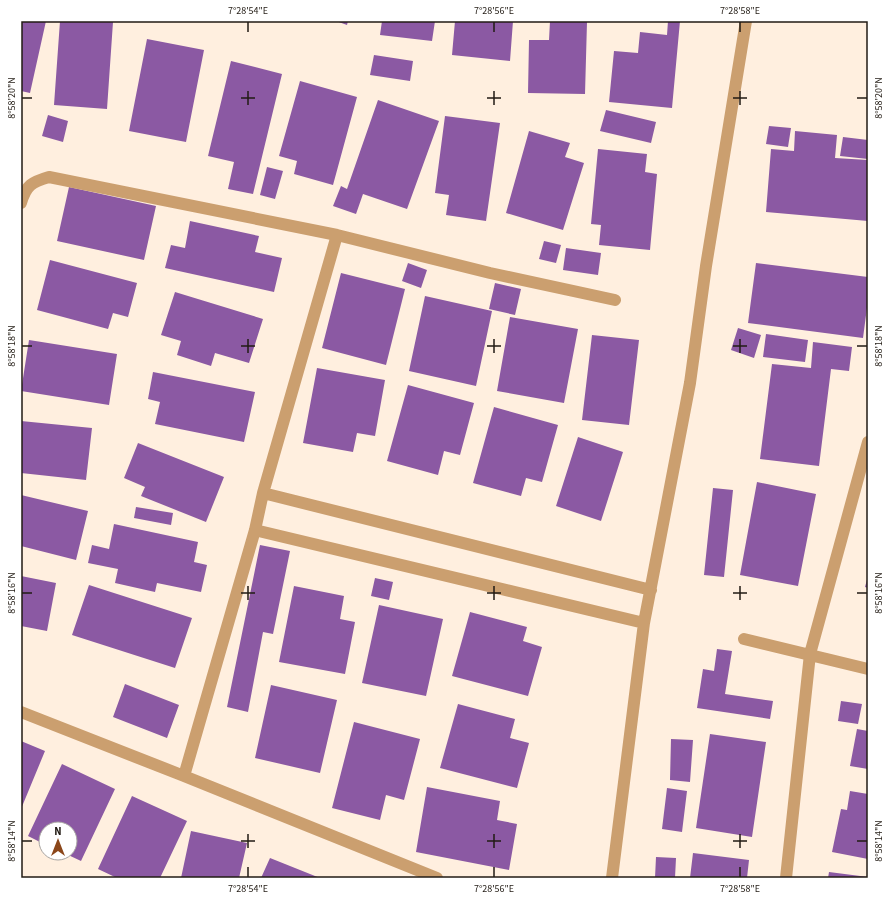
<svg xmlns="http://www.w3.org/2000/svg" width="889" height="899" font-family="'Source Sans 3',sans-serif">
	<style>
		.building { fill: #8b59a3 }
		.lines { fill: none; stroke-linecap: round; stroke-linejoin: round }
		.minor { stroke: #cb9f6f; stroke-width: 12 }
		.ticks { fill: none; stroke: #221b14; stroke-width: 1.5 }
		.neatline { fill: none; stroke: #221b14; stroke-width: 1.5 }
		.ticks-label { font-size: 10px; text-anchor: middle; fill: #221b14 }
	</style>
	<rect width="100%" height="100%" fill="#ffefdf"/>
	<!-- building -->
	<path class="building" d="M 21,21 L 46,21 L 30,93 L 21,91 Z
		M 60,21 L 113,22 L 107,109 L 54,105 Z
		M 336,21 L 348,21 L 347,25 Z
		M 382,21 L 435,21 L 432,41 L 380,35 Z
		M 455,21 L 513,21 L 510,61 L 452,55 Z
		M 550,21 L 587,22 L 585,94 L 528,93 L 529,40 L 549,40 Z
		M 668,21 L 680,21 L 672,108 L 609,102 L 614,51 L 638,53 L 640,32 L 667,35 Z
		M 147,39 L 204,50 L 186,142 L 129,131 Z
		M 374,55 L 413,61 L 410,81 L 370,75 Z
		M 231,61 L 282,74 L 253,194 L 228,189 L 234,162 L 208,156 Z
		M 300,81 L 357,97 L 333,185 L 294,174 L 297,161 L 279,156 Z
		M 378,100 L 439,121 L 407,209 L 363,194 L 356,214 L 333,206 L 341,186 L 347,189 Z
		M 606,110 L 656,122 L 651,143 L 600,131 Z
		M 48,115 L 68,121 L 63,142 L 42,136 Z
		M 445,116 L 500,123 L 486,221 L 446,215 L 449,195 L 435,193 Z
		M 769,126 L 791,128 L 788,147 L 766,144 Z
		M 529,131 L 570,143 L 565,157 L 584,163 L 563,230 L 506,213 Z
		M 795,131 L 837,135 L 835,158 L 868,160 L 868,221 L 766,212 L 771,149 L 794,151 Z
		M 843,137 L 868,140 L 868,159 L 840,156 Z
		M 598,149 L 647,154 L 645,172 L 657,174 L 650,250 L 599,245 L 601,225 L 591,224 Z
		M 267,167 L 283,171 L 275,199 L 260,195 Z
		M 69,187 L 156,206 L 144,260 L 57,241 Z
		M 190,221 L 259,236 L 255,252 L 282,258 L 274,292 L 165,268 L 171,245 L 185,248 Z
		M 544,241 L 561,245 L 556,263 L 539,259 Z
		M 566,248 L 601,253 L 598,275 L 563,270 Z
		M 50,260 L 137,283 L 128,317 L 113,313 L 108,329 L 37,310 Z
		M 408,263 L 427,270 L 421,288 L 402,281 Z
		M 756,263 L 868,277 L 868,300 L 863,338 L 748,323 Z
		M 341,273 L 405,289 L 386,365 L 322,348 Z
		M 495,283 L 521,289 L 515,315 L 489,309 Z
		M 175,292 L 263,319 L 249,363 L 215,353 L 211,366 L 177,355 L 181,341 L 161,335 Z
		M 425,296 L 492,311 L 476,386 L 409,371 Z
		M 510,317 L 578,329 L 564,403 L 497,391 Z
		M 738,328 L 761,335 L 754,358 L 731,350 Z
		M 766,334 L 808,340 L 805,362 L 763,357 Z
		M 592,335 L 639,340 L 629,425 L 582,420 Z
		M 29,340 L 117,354 L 109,405 L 21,391 Z
		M 813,342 L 852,347 L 849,371 L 831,369 L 819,466 L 760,459 L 772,364 L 811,368 Z
		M 317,368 L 385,380 L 375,436 L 357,433 L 353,452 L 303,443 Z
		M 153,372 L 255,392 L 244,442 L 155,424 L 160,402 L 148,399 Z
		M 408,385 L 474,403 L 460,455 L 444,451 L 438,475 L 387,461 Z
		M 494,407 L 558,425 L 542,482 L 526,478 L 521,496 L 473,483 Z
		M 21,421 L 92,428 L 86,480 L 21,473 Z
		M 578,437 L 623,452 L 601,521 L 556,506 Z
		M 138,443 L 224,477 L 206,522 L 141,496 L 145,487 L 124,478 Z
		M 757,482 L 816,494 L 798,586 L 740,575 Z
		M 713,488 L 733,490 L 724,577 L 704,575 Z
		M 21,495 L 88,511 L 76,560 L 21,546 Z
		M 136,507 L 173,513 L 171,525 L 134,518 Z
		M 114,524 L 198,542 L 194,562 L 207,565 L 201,592 L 157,583 L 155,592 L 115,583 L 118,569 L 88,563 L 92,545 L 109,549 Z
		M 260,545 L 290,551 L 273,634 L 263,632 L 248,712 L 227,707 Z
		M 21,576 L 56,583 L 47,631 L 21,626 Z
		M 868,576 L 868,588 L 865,587 Z
		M 375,578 L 393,582 L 389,600 L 371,596 Z
		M 89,585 L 192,618 L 175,668 L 72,635 Z
		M 294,586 L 344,596 L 340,619 L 355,622 L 345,674 L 279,662 Z
		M 379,605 L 443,619 L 426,696 L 362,683 Z
		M 470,612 L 527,627 L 523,641 L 542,647 L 528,696 L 452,676 Z
		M 717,649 L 732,651 L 725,694 L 773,701 L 770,719 L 697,708 L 703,669 L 714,671 Z
		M 125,684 L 179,705 L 167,738 L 113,717 Z
		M 271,685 L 337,700 L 320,773 L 255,758 Z
		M 841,701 L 862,704 L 858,724 L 838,721 Z
		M 458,704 L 515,719 L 510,738 L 529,743 L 517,788 L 440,768 Z
		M 354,722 L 420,739 L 404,800 L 386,795 L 380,820 L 332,808 Z
		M 857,729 L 868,731 L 868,769 L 850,766 Z
		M 710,734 L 766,742 L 752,837 L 696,828 Z
		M 671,739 L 693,740 L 690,782 L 670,780 Z
		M 21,741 L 45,751 L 21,809 Z
		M 62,764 L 115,789 L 81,861 L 64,853 L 70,853 L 70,829 L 46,829 L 46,845 L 28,836 Z
		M 427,787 L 500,801 L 497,820 L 517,824 L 509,870 L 416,852 Z
		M 667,788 L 687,791 L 682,832 L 662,829 Z
		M 850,791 L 868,794 L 868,859 L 832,852 L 841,809 L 847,810 Z
		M 132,796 L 187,821 L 160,878 L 117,878 L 98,869 Z
		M 191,831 L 247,843 L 239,878 L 181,878 Z
		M 693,853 L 749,860 L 747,878 L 690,878 Z
		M 656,857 L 676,858 L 675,878 L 655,878 Z
		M 270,858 L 320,878 L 261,878 Z
		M 829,872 L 868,877 L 868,878 L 828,878 Z"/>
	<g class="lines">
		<!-- minor -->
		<path class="minor" d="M 21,203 C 26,185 32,182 49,177 L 337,235 L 490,273 L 615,300
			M 263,493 L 651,590
			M 255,530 L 644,623
			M 744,639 L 868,669
			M 21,712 L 184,776 L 255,530 L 263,493 L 337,235
			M 184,776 L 437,878
			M 612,878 L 644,623 L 690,383 L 706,266 L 746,21
			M 786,878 L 810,654 L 868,442"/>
	</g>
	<!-- ticks -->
	<path class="ticks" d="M 248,22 L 248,32M 494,22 L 494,32M 740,22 L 740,32M 248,91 L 248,105M 494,91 L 494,105M 740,91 L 740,105M 22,98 L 32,98M 241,98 L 255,98M 487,98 L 501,98M 733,98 L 747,98M 857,98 L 867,98M 248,339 L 248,353M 494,339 L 494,353M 740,339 L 740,353M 22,346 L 32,346M 241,346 L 255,346M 487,346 L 501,346M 733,346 L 747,346M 857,346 L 867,346M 248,586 L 248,600M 494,586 L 494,600M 740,586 L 740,600M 22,593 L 32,593M 241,593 L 255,593M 487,593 L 501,593M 733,593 L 747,593M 857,593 L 867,593M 248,834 L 248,848M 494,834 L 494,848M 740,834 L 740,848M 22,841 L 32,841M 241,841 L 255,841M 487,841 L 501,841M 733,841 L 747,841M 857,841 L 867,841M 248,867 L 248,877M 494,867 L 494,877M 740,867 L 740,877"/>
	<!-- border -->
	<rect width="889" height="899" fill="none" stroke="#ffffff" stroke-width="44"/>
	<!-- north arrow -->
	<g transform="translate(58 841)"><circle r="19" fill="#ffffff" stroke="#a7a4a1"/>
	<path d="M0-3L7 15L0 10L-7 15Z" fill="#8b471a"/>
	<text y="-6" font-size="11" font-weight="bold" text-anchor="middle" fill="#221b14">N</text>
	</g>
	<rect x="22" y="22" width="845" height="855" class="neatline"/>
	<g class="ticks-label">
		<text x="248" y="14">7°28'54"E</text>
		<text x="494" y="14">7°28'56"E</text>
		<text x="740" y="14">7°28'58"E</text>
		<text transform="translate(11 98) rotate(-90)" y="4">8°58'20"N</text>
		<text transform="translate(878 98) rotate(-90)" y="4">8°58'20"N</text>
		<text transform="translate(11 346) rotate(-90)" y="4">8°58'18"N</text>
		<text transform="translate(878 346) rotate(-90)" y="4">8°58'18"N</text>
		<text transform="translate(11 593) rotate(-90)" y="4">8°58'16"N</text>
		<text transform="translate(878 593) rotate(-90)" y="4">8°58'16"N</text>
		<text transform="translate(11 841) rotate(-90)" y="4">8°58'14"N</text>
		<text transform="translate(878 841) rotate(-90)" y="4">8°58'14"N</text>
		<text x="248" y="892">7°28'54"E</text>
		<text x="494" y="892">7°28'56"E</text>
		<text x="740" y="892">7°28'58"E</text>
	</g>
</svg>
